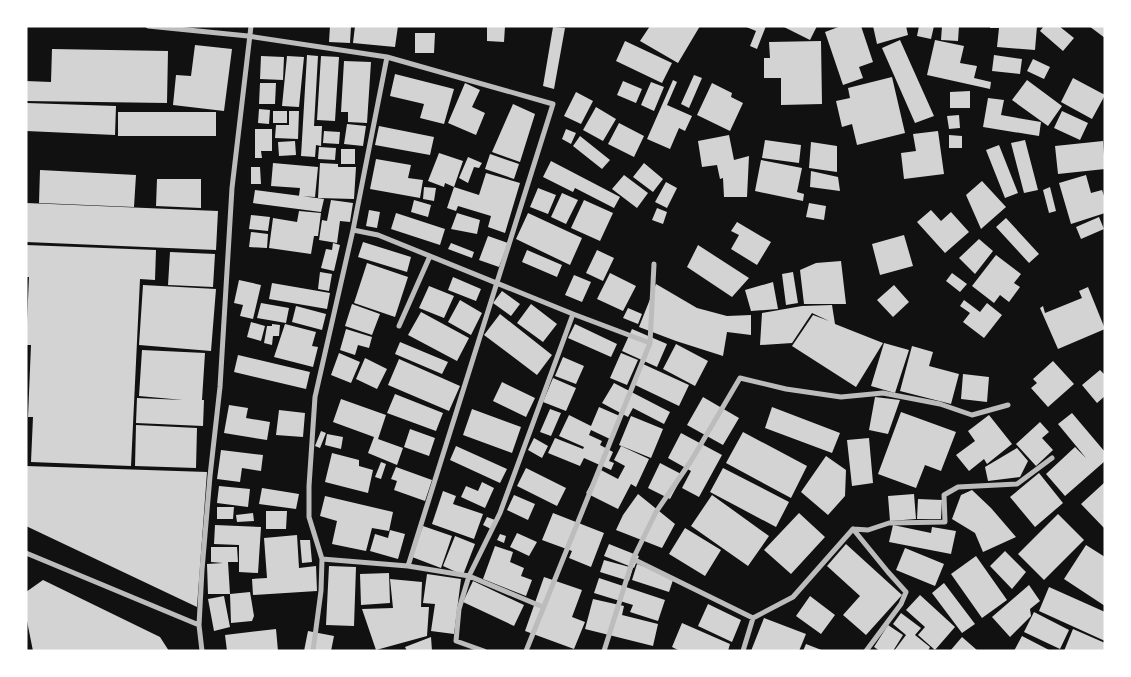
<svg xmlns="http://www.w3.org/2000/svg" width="1131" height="677" font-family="Montserrat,sans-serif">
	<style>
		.building { fill: #d3d3d3 }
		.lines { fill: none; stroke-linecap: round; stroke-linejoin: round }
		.minor { stroke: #bcbcbc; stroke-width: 5 }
	</style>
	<rect width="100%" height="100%" fill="#111"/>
	<!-- building -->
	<path class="building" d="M 330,26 L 351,26 L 350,43 L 329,42 Z
		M 355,26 L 398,26 L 395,47 L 353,43 Z
		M 487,26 L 505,26 L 504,42 L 487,41 Z
		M 650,26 L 700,26 L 678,63 L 640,41 Z
		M 744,26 L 766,26 L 757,49 L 750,46 L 756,31 Z
		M 782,26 L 817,26 L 810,40 Z
		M 841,26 L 861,26 L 873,62 L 859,67 L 863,78 L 843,85 L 825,32 Z
		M 873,26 L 906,26 L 908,35 L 877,44 Z
		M 919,26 L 934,26 L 931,39 L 917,36 Z
		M 942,26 L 959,26 L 958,41 L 941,40 Z
		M 990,26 L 1037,26 L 1035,50 L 997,47 L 999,28 L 990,28 Z
		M 1044,26 L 1059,26 L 1074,38 L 1063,51 L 1040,31 Z
		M 1089,26 L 1105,26 L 1105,38 Z
		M 553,27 L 565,28 L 554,89 L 543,86 Z
		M 415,33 L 435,33 L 434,53 L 415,53 Z
		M 900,40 L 934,116 L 915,123 L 882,48 Z
		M 935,40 L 964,46 L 960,63 L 977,66 L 974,78 L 991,82 L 990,89 L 927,75 Z
		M 625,41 L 672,63 L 662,83 L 616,61 Z
		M 821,41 L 822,104 L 781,105 L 781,78 L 764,78 L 764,58 L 770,58 L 769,42 Z
		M 195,45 L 232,49 L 224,111 L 173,105 L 176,75 L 191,76 Z
		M 52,49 L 168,51 L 167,103 L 26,101 L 26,81 L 51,82 Z
		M 307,55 L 318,56 L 314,126 L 322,126 L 321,146 L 316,145 L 315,157 L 301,156 Z
		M 994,55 L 1022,59 L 1020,74 L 992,71 Z
		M 261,56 L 284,57 L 283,80 L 260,79 Z
		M 287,56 L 304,57 L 299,107 L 282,106 Z
		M 321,56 L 339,57 L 335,121 L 317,120 Z
		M 1033,59 L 1050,67 L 1044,79 L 1027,71 Z
		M 344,61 L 371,62 L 367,123 L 348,122 L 348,112 L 341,112 Z
		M 395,74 L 454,89 L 444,124 L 420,118 L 424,104 L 390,96 Z
		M 694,75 L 702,78 L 689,108 L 681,104 Z
		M 892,77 L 905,133 L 857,145 L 852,124 L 842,127 L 836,101 L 850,98 L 848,88 Z
		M 1073,78 L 1105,95 L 1092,119 L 1061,102 Z
		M 673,80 L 677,82 L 667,105 L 692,116 L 685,131 L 679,128 L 670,149 L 647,139 Z
		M 1027,80 L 1062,106 L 1048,126 L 1012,100 Z
		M 623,81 L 642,89 L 636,103 L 617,95 Z
		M 651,82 L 664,87 L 654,111 L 641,105 Z
		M 260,83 L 276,83 L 275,104 L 259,104 Z
		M 465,83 L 480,90 L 472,107 L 485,113 L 476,135 L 448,123 Z
		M 712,83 L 732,93 L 731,97 L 743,103 L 730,131 L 697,115 Z
		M 970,91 L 970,108 L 950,108 L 950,92 Z
		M 576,92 L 593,101 L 581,124 L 564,116 Z
		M 988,98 L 1004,100 L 1001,115 L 1041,122 L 1039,136 L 983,127 Z
		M 26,103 L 116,106 L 115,135 L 26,131 Z
		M 513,104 L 535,114 L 520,162 L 492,152 Z
		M 596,107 L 616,119 L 603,141 L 583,130 Z
		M 259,109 L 270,110 L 269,124 L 258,123 Z
		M 273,111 L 287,111 L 287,123 L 273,123 Z
		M 289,111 L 299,111 L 298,139 L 275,138 L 276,125 L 289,125 Z
		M 1062,111 L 1088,123 L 1080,140 L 1054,128 Z
		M 118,112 L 216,112 L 216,136 L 118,136 Z
		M 959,115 L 960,128 L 949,129 L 947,116 Z
		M 619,123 L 644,136 L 634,157 L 608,144 Z
		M 347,124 L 366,126 L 363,146 L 344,144 Z
		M 379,126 L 434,137 L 430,155 L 375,145 Z
		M 255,129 L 272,129 L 272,151 L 261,151 L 262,158 L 255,158 Z
		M 566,129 L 576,133 L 571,144 L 562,139 Z
		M 324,131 L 340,132 L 339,144 L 323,143 Z
		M 938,131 L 944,174 L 904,179 L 901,153 L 916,151 L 913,134 Z
		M 729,135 L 734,160 L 749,156 L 747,197 L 724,197 L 723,178 L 720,179 L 717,165 L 702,167 L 698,141 Z
		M 949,135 L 962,136 L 962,148 L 949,148 Z
		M 580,136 L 610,160 L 602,169 L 573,146 Z
		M 765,140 L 801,145 L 799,163 L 762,158 Z
		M 1025,140 L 1038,190 L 1024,193 L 1011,143 Z
		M 295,141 L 296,155 L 279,156 L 278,142 Z
		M 1103,141 L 1105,169 L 1058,174 L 1055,146 Z
		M 811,142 L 837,146 L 837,172 L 809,168 Z
		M 999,145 L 1018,193 L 1005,198 L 986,150 Z
		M 319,147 L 336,148 L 335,160 L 318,159 Z
		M 341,149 L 355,149 L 355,164 L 341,164 Z
		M 439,153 L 463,161 L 454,187 L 445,183 L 444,187 L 428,181 Z
		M 490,154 L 519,164 L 514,179 L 485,169 Z
		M 468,157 L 482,163 L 479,168 L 474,167 L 468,183 L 459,178 Z
		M 376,159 L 411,165 L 408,178 L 423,180 L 420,198 L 370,189 Z
		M 761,160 L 802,168 L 797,192 L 804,194 L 803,201 L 755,191 Z
		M 551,161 L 620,197 L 614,208 L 575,188 L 573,192 L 543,177 Z
		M 273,163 L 318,167 L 315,197 L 299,196 L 300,188 L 271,186 Z
		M 320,163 L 338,164 L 338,167 L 356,167 L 354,199 L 318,198 Z
		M 644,163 L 663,179 L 653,192 L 633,177 Z
		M 251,167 L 260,167 L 261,184 L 251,184 Z
		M 40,170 L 136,175 L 134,207 L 39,203 Z
		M 811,171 L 838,177 L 840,191 L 810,187 Z
		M 486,173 L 520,183 L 505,233 L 488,227 L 491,216 L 458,206 L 456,211 L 447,208 L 454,187 L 479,195 Z
		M 624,175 L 648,193 L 637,208 L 612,189 Z
		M 1086,175 L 1091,193 L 1102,190 L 1105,199 L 1105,213 L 1071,224 L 1059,183 Z
		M 157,179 L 201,179 L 201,208 L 156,206 Z
		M 982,181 L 1006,207 L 981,229 L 966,195 Z
		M 666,182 L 677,188 L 667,208 L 655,202 Z
		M 424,187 L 436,188 L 434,201 L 423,199 Z
		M 1050,187 L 1056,211 L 1049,213 L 1043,190 Z
		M 538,188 L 556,195 L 548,214 L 530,207 Z
		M 255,190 L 324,199 L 321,212 L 253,203 Z
		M 562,193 L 578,200 L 566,224 L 551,217 Z
		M 331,200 L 353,203 L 350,222 L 340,221 L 337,243 L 319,240 L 322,220 L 327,221 Z
		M 414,200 L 431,205 L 428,217 L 411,212 Z
		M 584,200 L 613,213 L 600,241 L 571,228 Z
		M 26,203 L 218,211 L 216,250 L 26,242 Z
		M 809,203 L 826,206 L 824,220 L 806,217 Z
		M 657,208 L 667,212 L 663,224 L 652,220 Z
		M 369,210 L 380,212 L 377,228 L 366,226 Z
		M 931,210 L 941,221 L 951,212 L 969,232 L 945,253 L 917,222 Z
		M 299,211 L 321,213 L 318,236 L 314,236 L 311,254 L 269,248 L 273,218 L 297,222 Z
		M 396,213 L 445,229 L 440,245 L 391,229 Z
		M 457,213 L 480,220 L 477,234 L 451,229 Z
		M 528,213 L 582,238 L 570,265 L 516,239 Z
		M 251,215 L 270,217 L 268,231 L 249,229 Z
		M 1099,217 L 1104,229 L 1081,239 L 1076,227 Z
		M 1006,218 L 1039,254 L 1029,263 L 996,227 Z
		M 737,222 L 771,242 L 757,265 L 731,249 L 739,235 L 731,231 Z
		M 251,232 L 268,234 L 267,248 L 249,247 Z
		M 904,235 L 913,266 L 880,275 L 872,244 Z
		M 488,236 L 508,243 L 499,267 L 479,260 Z
		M 979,239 L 993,251 L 975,274 L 959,258 Z
		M 363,242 L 411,257 L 407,272 L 358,257 Z
		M 333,243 L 340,245 L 334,271 L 321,268 L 326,249 L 332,250 Z
		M 451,243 L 474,252 L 472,258 L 448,249 Z
		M 26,245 L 156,250 L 155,280 L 140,279 L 131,466 L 31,462 L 33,417 L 28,417 L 31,345 L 26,345 L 29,277 L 26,277 Z
		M 698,245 L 749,278 L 732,297 L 687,267 Z
		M 527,250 L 562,265 L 557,277 L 522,262 Z
		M 597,250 L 614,258 L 603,281 L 586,273 Z
		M 170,252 L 215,254 L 213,287 L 168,285 Z
		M 996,255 L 1021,274 L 1014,283 L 1020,287 L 1009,302 L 1000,295 L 994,303 L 972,286 Z
		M 841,261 L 846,304 L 804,304 L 800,270 L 816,263 Z
		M 367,263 L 408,277 L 395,317 L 354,303 Z
		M 320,272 L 332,274 L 329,291 L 318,289 Z
		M 793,272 L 798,303 L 786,305 L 782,274 Z
		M 610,273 L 636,286 L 623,311 L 597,299 Z
		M 952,273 L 967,284 L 960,292 L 946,281 Z
		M 574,275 L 591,282 L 582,302 L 565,295 Z
		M 453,277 L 481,289 L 476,301 L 448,290 Z
		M 239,280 L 261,285 L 253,319 L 240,316 L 243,305 L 234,303 Z
		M 773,282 L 778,309 L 751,311 L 745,290 Z
		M 272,283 L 330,293 L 327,309 L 269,299 Z
		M 656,284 L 697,308 L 727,316 L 751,315 L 751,335 L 727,332 L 723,356 L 676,341 L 639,327 Z
		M 143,285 L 216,289 L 211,351 L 139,345 Z
		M 894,285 L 909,302 L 893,317 L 877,300 Z
		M 429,286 L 454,296 L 444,318 L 419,308 Z
		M 1088,287 L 1105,329 L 1058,349 L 1040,308 L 1043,306 L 1045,313 L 1082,298 L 1079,291 Z
		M 502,291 L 520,304 L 511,316 L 493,303 Z
		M 460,300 L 482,313 L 471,335 L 448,322 Z
		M 964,300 L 980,312 L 987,303 L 1002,315 L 984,338 L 963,322 L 970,313 L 960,306 Z
		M 261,303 L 289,308 L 286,323 L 257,318 Z
		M 352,304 L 380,314 L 372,335 L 345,326 Z
		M 531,304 L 557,324 L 543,342 L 517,323 Z
		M 832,305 L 835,324 L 883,343 L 856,387 L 792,346 L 813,315 L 829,321 L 812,313 L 792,343 L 760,345 L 762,313 L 802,306 Z
		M 296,306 L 326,314 L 322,330 L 292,322 Z
		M 628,308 L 642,314 L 638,324 L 623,318 Z
		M 421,312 L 469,338 L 457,361 L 408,335 Z
		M 500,314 L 552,355 L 537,375 L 484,335 Z
		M 251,322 L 265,326 L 261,341 L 247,337 Z
		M 272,324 L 280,325 L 279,336 L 273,336 L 272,345 L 264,343 L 267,326 L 272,326 Z
		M 285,324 L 316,332 L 312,346 L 318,347 L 313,367 L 274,357 Z
		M 575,324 L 617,344 L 611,357 L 568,338 Z
		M 346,329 L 372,337 L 369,348 L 358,345 L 355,355 L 340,350 Z
		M 632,329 L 667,344 L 657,367 L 622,351 Z
		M 400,342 L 448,362 L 442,374 L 395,354 Z
		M 884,343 L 909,350 L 895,393 L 871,386 Z
		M 676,344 L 708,361 L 695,386 L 663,369 Z
		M 912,346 L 933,352 L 929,366 L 959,374 L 951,404 L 900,391 Z
		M 142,350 L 205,353 L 202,400 L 204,400 L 203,426 L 136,423 L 137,398 L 183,400 L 139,396 Z
		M 339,353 L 360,362 L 351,383 L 331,375 Z
		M 621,353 L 638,360 L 627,385 L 610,378 Z
		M 238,355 L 310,372 L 306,389 L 234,372 Z
		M 563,357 L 584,366 L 576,384 L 555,376 Z
		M 365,358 L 387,369 L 377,389 L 356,379 Z
		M 399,359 L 460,386 L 449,411 L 388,385 Z
		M 1053,361 L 1074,384 L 1048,407 L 1031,388 L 1037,383 L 1033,379 Z
		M 643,364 L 689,385 L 679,406 L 633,384 Z
		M 1100,370 L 1105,375 L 1105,396 L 1097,403 L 1082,385 Z
		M 963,374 L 989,377 L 987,402 L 961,399 Z
		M 553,378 L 576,388 L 566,411 L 543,402 Z
		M 502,382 L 535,398 L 526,417 L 493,401 Z
		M 614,383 L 670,412 L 664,424 L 633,408 L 628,417 L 602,403 Z
		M 395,394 L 443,413 L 436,431 L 387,413 Z
		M 703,397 L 739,418 L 723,445 L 687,425 Z
		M 875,397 L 900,400 L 888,434 L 869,430 Z
		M 341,399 L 386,415 L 378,439 L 403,448 L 397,465 L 368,453 L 374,437 L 333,422 Z
		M 229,405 L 248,408 L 246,418 L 270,422 L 267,440 L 224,433 Z
		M 599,407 L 622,417 L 612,440 L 591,430 L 589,435 L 602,441 L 600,445 L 613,452 L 609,461 L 614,463 L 611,470 L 584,458 L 580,466 L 548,453 L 555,438 L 583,449 L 584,447 L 559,436 L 569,415 L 591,426 Z
		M 772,407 L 840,433 L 832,453 L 765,428 Z
		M 472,409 L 521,427 L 512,453 L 463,435 Z
		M 550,409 L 561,413 L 551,436 L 540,432 Z
		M 279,410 L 305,413 L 303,437 L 276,435 Z
		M 901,412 L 956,432 L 941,471 L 925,465 L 916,488 L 878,474 Z
		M 1072,413 L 1105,452 L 1105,461 L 1065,496 L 1046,474 L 1075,447 L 1086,458 L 1058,424 Z
		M 989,415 L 1012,444 L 987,464 L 984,459 L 969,471 L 956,455 L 975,441 L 968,431 Z
		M 631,416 L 663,429 L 651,458 L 619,445 Z
		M 1040,422 L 1049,432 L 1042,438 L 1053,450 L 1036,466 L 1016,444 Z
		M 136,425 L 197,428 L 196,468 L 135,466 Z
		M 410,429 L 435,438 L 429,456 L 404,447 Z
		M 321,431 L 326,433 L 320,448 L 315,446 Z
		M 743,432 L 807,466 L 791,498 L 726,463 Z
		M 681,433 L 722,455 L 699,497 L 682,488 L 691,471 L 668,458 Z
		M 327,434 L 343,437 L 341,449 L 325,445 Z
		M 534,438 L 548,446 L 542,458 L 528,450 Z
		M 869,438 L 873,483 L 852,486 L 847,440 Z
		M 456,446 L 507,469 L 500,483 L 450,460 Z
		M 621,446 L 649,459 L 636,487 L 631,484 L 618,509 L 586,493 L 599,469 L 618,479 L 625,466 L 614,460 Z
		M 1017,448 L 1028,461 L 1020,477 L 988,481 L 985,467 Z
		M 221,450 L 263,455 L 261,471 L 242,468 L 240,482 L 217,479 Z
		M 332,453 L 359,460 L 359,466 L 373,470 L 368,493 L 325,482 Z
		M 826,456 L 846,470 L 845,496 L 828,515 L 801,492 Z
		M 381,462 L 386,464 L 381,479 L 375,477 Z
		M 660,463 L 683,475 L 670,499 L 648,488 Z
		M 26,466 L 207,472 L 197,607 L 26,526 Z
		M 396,467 L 432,480 L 425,501 L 394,490 L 397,481 L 391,479 Z
		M 526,468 L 566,488 L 557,506 L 517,486 Z
		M 723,468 L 789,502 L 776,527 L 710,492 Z
		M 1039,473 L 1063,503 L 1035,527 L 1010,497 Z
		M 482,482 L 494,488 L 485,508 L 461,497 L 466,486 L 478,491 Z
		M 1105,482 L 1105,529 L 1081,504 Z
		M 219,486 L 250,489 L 248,507 L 217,503 Z
		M 262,488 L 299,494 L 296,509 L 259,504 Z
		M 972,490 L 991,508 L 1016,537 L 983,552 L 975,533 L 952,519 L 961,495 Z
		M 443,491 L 456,496 L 453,504 L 483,514 L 474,539 L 432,524 Z
		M 638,494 L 675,524 L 662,548 L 616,530 L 623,515 Z
		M 914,494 L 916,519 L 890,521 L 888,496 Z
		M 514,495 L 535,504 L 528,520 L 507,510 Z
		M 712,495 L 769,536 L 748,566 L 691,526 Z
		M 325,496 L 393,512 L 389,531 L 372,528 L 366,551 L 332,544 L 337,521 L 320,516 Z
		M 918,499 L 942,500 L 941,519 L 917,519 Z
		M 217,507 L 234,507 L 233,519 L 217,519 Z
		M 266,511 L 287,511 L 286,529 L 266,529 Z
		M 253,513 L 254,521 L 237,522 L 236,515 Z
		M 553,513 L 604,533 L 591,567 L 569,558 L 572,551 L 542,540 Z
		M 799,513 L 825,537 L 791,574 L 764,550 Z
		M 1058,514 L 1084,540 L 1044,580 L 1018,554 Z
		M 487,517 L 495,520 L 491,529 L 483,525 Z
		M 215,525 L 261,527 L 258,573 L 239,572 L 239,545 L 214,544 Z
		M 893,525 L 931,533 L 932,527 L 956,531 L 951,554 L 889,542 Z
		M 423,526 L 452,536 L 441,568 L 412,557 Z
		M 685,528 L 721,550 L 705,576 L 669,554 Z
		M 390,530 L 405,534 L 398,559 L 370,551 L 375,534 L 388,538 Z
		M 517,533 L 537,542 L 529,556 L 510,547 Z
		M 500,534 L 506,536 L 504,543 L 497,540 Z
		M 297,535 L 299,568 L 316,566 L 317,591 L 253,595 L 252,579 L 267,578 L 264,538 Z
		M 455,536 L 475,544 L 463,575 L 443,566 Z
		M 300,540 L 310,540 L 312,562 L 302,563 Z
		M 609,544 L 639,556 L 634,568 L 604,556 Z
		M 846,544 L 902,595 L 866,635 L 843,615 L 860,596 L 827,566 Z
		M 1086,545 L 1105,557 L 1105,606 L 1064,579 Z
		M 495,546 L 513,552 L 510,562 L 524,568 L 521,576 L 532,580 L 526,596 L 483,579 Z
		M 211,547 L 237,547 L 238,562 L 228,562 L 230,594 L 208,594 L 207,564 L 223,563 L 211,562 Z
		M 905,548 L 944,564 L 935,586 L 896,570 Z
		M 1005,551 L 1026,572 L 1012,589 L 990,566 Z
		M 976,556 L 1007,600 L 982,618 L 951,574 Z
		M 604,560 L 633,568 L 629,581 L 600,572 Z
		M 637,564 L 674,577 L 669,592 L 632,580 Z
		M 329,566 L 356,567 L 354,626 L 326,625 Z
		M 389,573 L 390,603 L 361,605 L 360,574 Z
		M 427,574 L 461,579 L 454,634 L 431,631 L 435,604 L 423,603 Z
		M 544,577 L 582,590 L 572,617 L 585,622 L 574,649 L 525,631 Z
		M 599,578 L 665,600 L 658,621 L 630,612 L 633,605 L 594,593 Z
		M 390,579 L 422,582 L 421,607 L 429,607 L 427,636 L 376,650 L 362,609 L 393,608 Z
		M 43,580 L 160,637 L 169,651 L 33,651 L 26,616 L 26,592 Z
		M 473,581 L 524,605 L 514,626 L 463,602 Z
		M 944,583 L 975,624 L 962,633 L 932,593 Z
		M 1029,585 L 1040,601 L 1030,609 L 1031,616 L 1010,637 L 992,617 Z
		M 1049,587 L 1105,612 L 1105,641 L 1039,611 Z
		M 250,592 L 254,616 L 252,621 L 231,623 L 230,594 Z
		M 920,595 L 955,627 L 935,650 L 918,635 L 925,627 L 906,610 Z
		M 224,596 L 230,627 L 214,631 L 208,599 Z
		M 810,596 L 835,615 L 821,634 L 796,616 Z
		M 593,599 L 624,606 L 622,615 L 658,624 L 653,646 L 585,629 Z
		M 708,604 L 741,620 L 732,642 L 698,626 Z
		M 1034,612 L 1069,630 L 1060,649 L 1024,632 Z
		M 901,613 L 921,628 L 915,635 L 930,647 L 928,651 L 894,651 L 906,635 L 893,624 Z
		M 764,618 L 806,634 L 799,651 L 751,651 Z
		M 682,623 L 730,644 L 728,651 L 680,651 L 672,647 Z
		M 888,625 L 903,635 L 893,651 L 880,651 L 874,647 Z
		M 276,629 L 278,651 L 227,651 L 225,635 Z
		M 1073,629 L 1105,643 L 1104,651 L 1064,651 Z
		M 308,631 L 334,636 L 331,651 L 304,651 Z
		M 1022,636 L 1051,651 L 1014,651 Z
		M 431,637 L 432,651 L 407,651 L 405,647 Z
		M 962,637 L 978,651 L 950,651 Z
		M 806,644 L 824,651 L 803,651 Z"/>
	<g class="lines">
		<!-- minor -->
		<path class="minor" d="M 148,26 L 248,36 L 387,57 L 553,104 L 408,566
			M 353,230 L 378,235 L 573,314 L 650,343
			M 399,326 L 430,256
			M 853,529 L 888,572 L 906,592 L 901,604 L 866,651
			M 26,553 L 199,625
			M 322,559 L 408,566 L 469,576 L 543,607
			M 633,559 L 753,618
			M 202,651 L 199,625 L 202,570 L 210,476 L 220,387 L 232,188 L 251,26
			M 313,651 L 321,591 L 322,559 L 309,517 L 309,486 L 315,397 L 353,230 L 387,57
			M 484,651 L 456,641 L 459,609 L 469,576 L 500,513 L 573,314
			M 526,651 L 650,343 L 654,264
			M 604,651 L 633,559 L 656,512 L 691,461 L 740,378 L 786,389 L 841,397 L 883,393 L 940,404 L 972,415 L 1008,405
			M 743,651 L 753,618 L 793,597 L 853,529 L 868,530 L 889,523 L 945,522 L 944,495 L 958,487 L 1017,484 L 1052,458"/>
	</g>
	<!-- border -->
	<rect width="1131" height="677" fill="none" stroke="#ffffff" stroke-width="55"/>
</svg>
